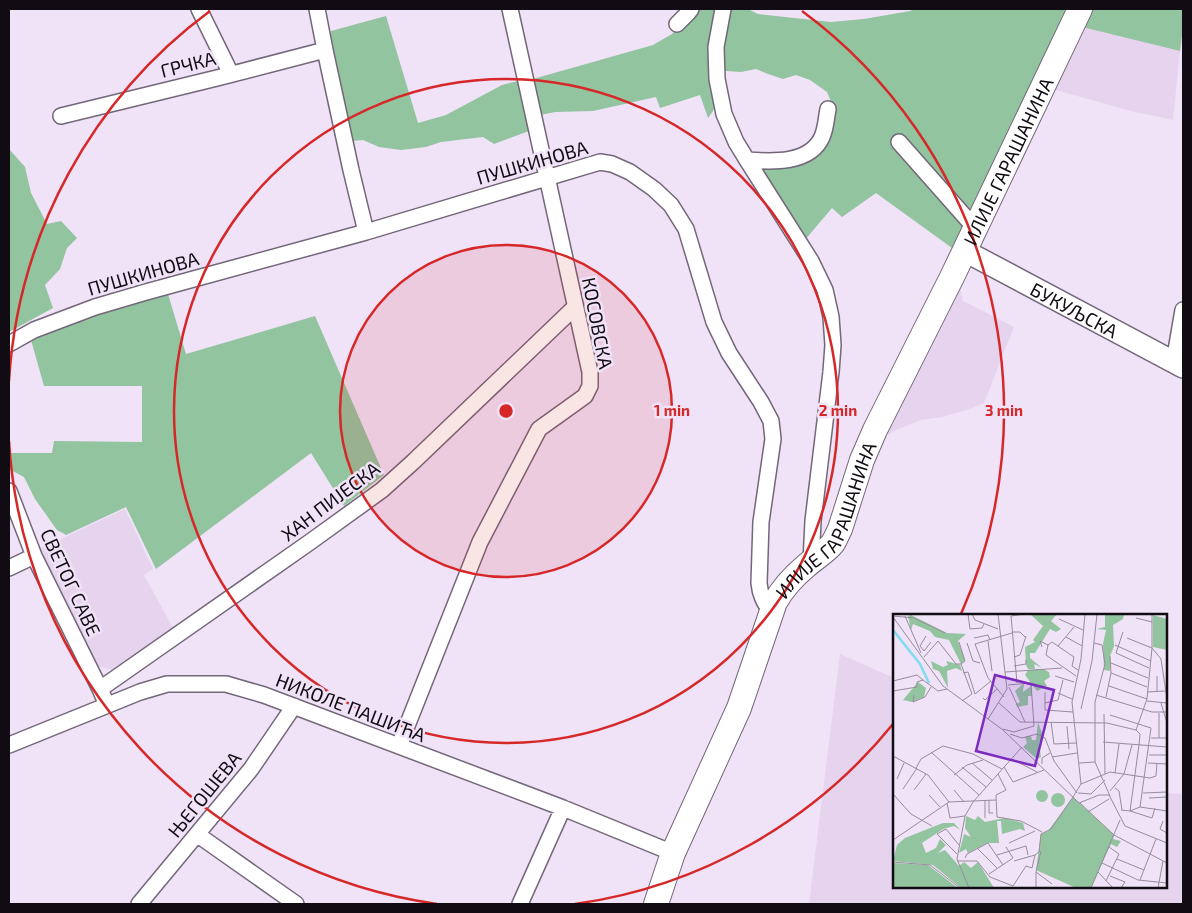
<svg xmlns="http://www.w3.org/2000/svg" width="1192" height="913" font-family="'Exo 2',sans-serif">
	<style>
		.built { fill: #e6d4ef }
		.green { fill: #92c49f }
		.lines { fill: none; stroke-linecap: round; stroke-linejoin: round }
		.minor-casing { stroke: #736779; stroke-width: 18 }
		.secondary-casing { stroke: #736779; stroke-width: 24 }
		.primary-casing { stroke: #736779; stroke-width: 26 }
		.minor { stroke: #fff; stroke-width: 15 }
		.secondary { stroke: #fff; stroke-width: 21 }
		.primary { stroke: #fff; stroke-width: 24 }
		.ring { fill: none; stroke: #d62828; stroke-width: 2.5 }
		.labels { text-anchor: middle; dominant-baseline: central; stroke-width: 5; stroke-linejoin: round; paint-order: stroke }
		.street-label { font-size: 19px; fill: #110c13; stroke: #f0e2f7 }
		.inset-river { fill: none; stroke: #7eddf3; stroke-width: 2.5 }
		.inset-road { fill: none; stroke: #978c9c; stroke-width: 1 }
		.view { fill: #7b2cbf; fill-opacity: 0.15; stroke: #7b2cbf; stroke-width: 2.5 }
		.inset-edge { fill: none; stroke: #110c13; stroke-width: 2.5 }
		.centre { fill: #d62828; stroke: #f0e2f7; stroke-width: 2.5 }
		.ring-label { font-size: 15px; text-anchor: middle; font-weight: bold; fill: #d62828; stroke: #f0e2f7; stroke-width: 5; stroke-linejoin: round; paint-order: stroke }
	</style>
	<rect width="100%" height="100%" fill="#f0e2f7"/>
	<!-- built -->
	<path class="built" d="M 1082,27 L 1180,51 L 1173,120 L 1131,111 L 1052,89 Z
		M 956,269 L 963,301 L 1014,327 L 984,403 L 970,409 L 942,417 L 921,420 L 896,430 L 868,446 Z
		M 125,509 L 153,569 L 144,575 L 173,628 L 115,670 L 96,666 L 39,549 Z
		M 840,654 L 894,678 L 894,887 L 1166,887 L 1166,793 L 1183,794 L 1183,904 L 809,904 Z"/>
	<!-- green -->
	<path class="green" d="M 695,9 L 748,9 L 758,14 L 831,22 L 864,19 L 910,11 L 915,9 L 1071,9 L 952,248 L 876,193 L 842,217 L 832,208 L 804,241 L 757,165 L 805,158 L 832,104 L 827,92 L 810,80 L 796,75 L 783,79 L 768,74 L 756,69 L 741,72 L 726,71 L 712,61 L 716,103 L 713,111 L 708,118 L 700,95 L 660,108 L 656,97 L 593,111 L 555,112 L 540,115 L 534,94 L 533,79 L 653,45 L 672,34 L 688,18 Z
		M 1091,9 L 1183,9 L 1183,28 L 1180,51 L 1082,27 Z
		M 386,16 L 418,123 L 446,115 L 502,85 L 518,81 L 529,131 L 494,144 L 483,137 L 441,142 L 426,147 L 401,150 L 379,147 L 363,140 L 353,141 L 344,108 L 331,46 L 331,31 Z
		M 9,149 L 25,167 L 31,193 L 47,224 L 61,221 L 77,238 L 67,248 L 60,269 L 45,285 L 53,308 L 9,332 Z
		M 168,294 L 186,354 L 315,316 L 384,475 L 344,506 L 311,453 L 156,569 L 126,507 L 66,535 L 57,530 L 35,499 L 24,477 L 9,469 L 9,453 L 52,453 L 54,441 L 142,442 L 142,386 L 44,386 L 31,340 L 58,325 Z"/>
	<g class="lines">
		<defs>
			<path id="minor" d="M 199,9 L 231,74
				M 723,9 L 716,47 L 717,79 L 724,114 L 736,142 L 747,160 L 811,261 L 825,290 L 831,317 L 833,345 L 831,372 L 813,521 L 811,562
				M 677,24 L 688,13 L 691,9
				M 325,50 L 351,170 L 366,232
				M 61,116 L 217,78 L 325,50 L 317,9
				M 899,142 L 975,228
				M 747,160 C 772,162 810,164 822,137 C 826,128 826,119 828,109
				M 9,344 L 34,330 L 95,307 L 146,292 L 366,232 L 600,162 L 612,164 L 630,172 L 654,189 L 671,205 L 686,229 L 714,322 L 729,353 L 761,402 L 771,421 L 773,439 L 761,522 L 759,583 C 760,595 764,602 771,612
				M 1174,362 L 1183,310
				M 9,491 L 34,556 L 100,689
				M 9,568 L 34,556
				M 107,705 L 100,689 L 310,542 L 382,490 L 413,462 L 575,307
				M 9,745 L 140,692 L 167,684 L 226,684 L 264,695 L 563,808 L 673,853
				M 399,746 L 480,542 L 539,429 L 585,396 L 590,386 L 590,372 L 510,9
				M 198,835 L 296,904
				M 139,904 L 251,769 L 294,706
				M 520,904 L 563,808"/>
			<g id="secondary">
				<path id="s1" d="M 965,251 L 1183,367"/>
			</g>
			<g id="primary">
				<path id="s2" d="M 656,904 L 673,853 L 739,708 L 775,602 C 783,588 794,576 806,566 C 815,558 826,552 833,543 C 836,538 838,533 840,529 L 862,460 L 875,430 L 952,277 L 1080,9"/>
			</g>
		</defs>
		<!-- minor casing -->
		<use href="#minor" class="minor-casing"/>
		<!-- secondary casing -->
		<use href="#secondary" class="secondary-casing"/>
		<!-- primary casing -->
		<use href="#primary" class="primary-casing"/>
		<!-- minor -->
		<use href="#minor" class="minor"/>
		<!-- secondary -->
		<use href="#secondary" class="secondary"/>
		<!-- primary -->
		<use href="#primary" class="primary"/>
	</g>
	<!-- distance rings -->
	<circle cx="506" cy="411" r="166" fill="#d62828" fill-opacity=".12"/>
	<g class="ring">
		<circle cx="506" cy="411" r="166"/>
		<circle cx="506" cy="411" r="332"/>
		<path d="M893 724A498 498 0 0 1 575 904M437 904A498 498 0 0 1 9 441M9 381A498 498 0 0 1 210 11M802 11A498 498 0 0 1 961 614"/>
	</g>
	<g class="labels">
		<!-- street labels -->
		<g class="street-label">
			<text transform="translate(188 64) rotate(-14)">ГРЧКА</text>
			<text stroke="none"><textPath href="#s2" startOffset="829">ИЛИЈЕ ГАРАШАНИНА</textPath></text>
			<text transform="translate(532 162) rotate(-16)">ПУШКИНОВА</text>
			<text transform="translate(143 273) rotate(-16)">ПУШКИНОВА</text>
			<text stroke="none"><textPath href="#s1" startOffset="124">БУКУЉСКА</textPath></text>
			<text transform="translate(598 323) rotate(79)">КОСОВСКА</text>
			<text transform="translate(330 501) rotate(-37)">ХАН ПИЈЕСКА</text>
			<text stroke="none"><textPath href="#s2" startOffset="424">ИЛИЈЕ ГАРАШАНИНА</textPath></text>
			<text transform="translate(71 582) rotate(65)">СВЕТОГ САВЕ</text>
			<text transform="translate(351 707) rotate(21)">НИКОЛЕ ПАШИЋА</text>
			<text transform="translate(204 794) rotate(-51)">ЊЕГОШЕВА</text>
		</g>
	</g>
	<!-- overview -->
	<g transform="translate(893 614)">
		<rect width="274" height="274" fill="#f0e2f7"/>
		<path d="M 137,0 L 164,0 L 158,7 L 168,15 L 163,18 L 157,15 L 142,39 L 137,39 L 137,44 L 149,54 L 141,50 L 142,55 L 135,55 L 133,51 L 132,33 L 142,28 L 140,26 L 150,12 ZM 212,0 L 231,0 L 230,5 L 220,11 L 221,32 L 217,42 L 217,57 L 211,56 L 210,30 L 213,16 L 204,15 L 212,13 ZM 18,1 L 54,19 L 73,20 L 65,27 L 72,46 L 68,50 L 56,26 L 42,23 L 37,17 L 20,10 L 18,16 L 15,2 ZM 260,1 L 274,5 L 274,36 L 260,33 ZM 38,47 L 50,53 L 55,51 L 53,47 L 67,51 L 69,57 L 63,54 L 54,57 L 55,74 L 46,57 L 40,55 ZM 150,55 L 156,58 L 157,63 L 151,67 L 154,72 L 144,77 L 132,61 L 135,56 ZM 25,68 L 33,74 L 31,83 L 19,88 L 10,86 ZM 131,69 L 130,78 L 138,72 L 139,82 L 135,82 L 135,91 L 124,93 L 123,90 L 127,88 L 122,77 ZM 145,108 L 150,122 L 146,129 L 148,143 L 144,145 L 130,133 L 134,129 L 132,123 L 138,122 L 139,126 L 143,126 ZM143 182a6 6 0 1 1 12 0a6 6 0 1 1-12 0ZM158 186a7 7 0 1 1 14 0a7 7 0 1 1-14 0ZM 180,183 L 221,221 L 220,225 L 228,227 L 224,233 L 218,230 L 198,274 L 183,274 L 143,256 L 148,220 L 155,217 ZM 73,202 L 82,206 L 85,202 L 92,208 L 112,204 L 130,209 L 132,217 L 127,215 L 109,220 L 108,207 L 104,207 L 106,229 L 94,229 L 75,239 L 73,235 L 66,239 L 71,220 L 78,223 L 72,214 ZM 50,209 L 61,209 L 67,216 L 61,212 L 50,215 L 29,229 L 33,239 L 43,234 L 47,225 L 53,231 L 45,239 L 52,236 L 66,252 L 71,248 L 78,254 L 85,248 L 101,274 L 68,274 L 40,251 L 0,247 L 4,231 L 12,224 ZM 0,249 L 35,251 L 65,274 L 0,274 Z" fill="#92c49f"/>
		<path class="inset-river" d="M 0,16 L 27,50 L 36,69"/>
		<path class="inset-road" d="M 75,0 L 77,15 L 89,14 L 91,10M 79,0 L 82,6 L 105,15M 0,2 L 21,4 L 52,19M 12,2 L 28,39M 0,3 L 50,72 L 110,116 L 186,189 L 206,181 L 216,181 L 232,212 L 274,229M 243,4 L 259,8M 166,5 L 190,16M 119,18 L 127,18 L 132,23M 230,18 L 223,39 L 256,54M 33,22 L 27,32 L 31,37 L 38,28M 173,23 L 189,32M 81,24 L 95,21 L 97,26M 234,24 L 259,34M 95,27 L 99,57M 66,28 L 72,47 L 68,50M 74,29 L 80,47 L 87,49M 201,29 L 209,31 L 212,50 L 202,88 L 202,148 L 217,182M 222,31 L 258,47M 165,32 L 181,13M 149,33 L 147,27 L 155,31M 259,34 L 268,45 L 274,85M 31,43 L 45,27 L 63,50 L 68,50M 121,43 L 127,41 L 133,22M 218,49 L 255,64M 68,50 L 79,80 L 69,87M 121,52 L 133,50 L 133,46M 112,58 L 169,54M 70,59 L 75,58 L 82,80 L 98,67M 218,59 L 254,73M 162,62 L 181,68M 183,62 L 153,41 L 155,31 L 159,28 L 181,43 L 179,52 L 185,56M 0,67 L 24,61 L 30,66M 124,69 L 118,2 L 132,0M 216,72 L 254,85M 116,73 L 132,108M 0,77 L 24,73 L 24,68 L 30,66 L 45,77 L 54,75M 152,78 L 152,96 L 180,98M 254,78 L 272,77M 264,78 L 264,62M 165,79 L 179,85M 21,81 L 20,88 L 32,83 L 38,73M 203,81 L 259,98 L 274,98M 111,83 L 95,64 L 82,30 L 119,19M 213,83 L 218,59 L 217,42M 90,84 L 92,86 L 104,75M 254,87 L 274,89M 106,89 L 127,108 L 214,109 L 243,116M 152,89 L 165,86 L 170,66M 268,89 L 274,109M 188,95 L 199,47 L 204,0M 266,99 L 266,124M 211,100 L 212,160M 217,101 L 258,114 L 247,193 L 237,197M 95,105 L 114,75 L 105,0M 158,108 L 161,130 L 183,129M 174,112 L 176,135M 110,115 L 121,118 L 141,112 L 138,69 L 115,71M 117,120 L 129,124 L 144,120 L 152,124 L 161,147 L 184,179M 258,124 L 274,124M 210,128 L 274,133M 38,138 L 86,181M 256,141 L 274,141M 0,142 L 35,161 L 56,188M 159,143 L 184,139M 119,145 L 144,158M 79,149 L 99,166M 186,149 L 202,148M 255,149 L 274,150M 149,150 L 149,144 L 157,139M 69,153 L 93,173M 111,153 L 120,168 L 151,156M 23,154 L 28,145 L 50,132 L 80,140 L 109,155M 222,159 L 226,130M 105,160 L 113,176 L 103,181 L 104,203 L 128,207 L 149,218M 61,161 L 74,151 L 90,146M 4,165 L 11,149M 188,170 L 217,158 L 257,164 L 263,162 L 264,149M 222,174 L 226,177 L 229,196M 10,175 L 24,154M 21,176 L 33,160M 61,176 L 71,188M 217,177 L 231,160 L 239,131M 185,179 L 198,180 L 212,166M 250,179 L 274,178M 0,180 L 18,200 L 39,212M 36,181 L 47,193M 180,183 L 188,170 L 179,88 L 188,45 L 192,0M 256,184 L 274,183M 96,186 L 96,199 L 100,199M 54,189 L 57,204 L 72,202M 187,189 L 221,221 L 274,249M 247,193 L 274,197M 228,196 L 237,197 L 246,131 L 247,120 L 243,116 L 254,85 L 259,34 L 259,0M 237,197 L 259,204 L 262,194M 195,198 L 216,185M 92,204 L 92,187M 270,207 L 267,215 L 274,219M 0,226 L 56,188 L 103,186M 116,229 L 142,217M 84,234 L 104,254M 148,237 L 143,258 L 159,270M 64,240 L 44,220 L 53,215 L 66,231M 104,241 L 133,232 L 135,241M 72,244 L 74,240 L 95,229 L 110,251M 224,245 L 251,256M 64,247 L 84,247 L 97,263 L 120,272 L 133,252 L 139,254 L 142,241 L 146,238 L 148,220 L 158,215 L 180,183M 121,247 L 142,241M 0,248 L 37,251 L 67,274M 209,249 L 245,266 L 274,269M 205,258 L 220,274M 96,260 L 120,244 L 113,233M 217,262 L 232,268 L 228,274M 247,266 L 263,225M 213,267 L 226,240 L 216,233M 76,274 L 64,245 L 72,202 L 80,188 L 129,133M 143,274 L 143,258M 198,274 L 227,206M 265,274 L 270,247"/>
		<path class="view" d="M 102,61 L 161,76 L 142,152 L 83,137 Z"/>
		<rect width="274" height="274" class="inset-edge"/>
	</g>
	<circle cx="506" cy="411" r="8" class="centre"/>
	<g class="ring-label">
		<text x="672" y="416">1 min</text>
		<text x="838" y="416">2 min</text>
		<text x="1004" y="416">3 min</text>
	</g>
	<!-- border -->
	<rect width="1192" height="913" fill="none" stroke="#110c13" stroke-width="20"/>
</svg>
